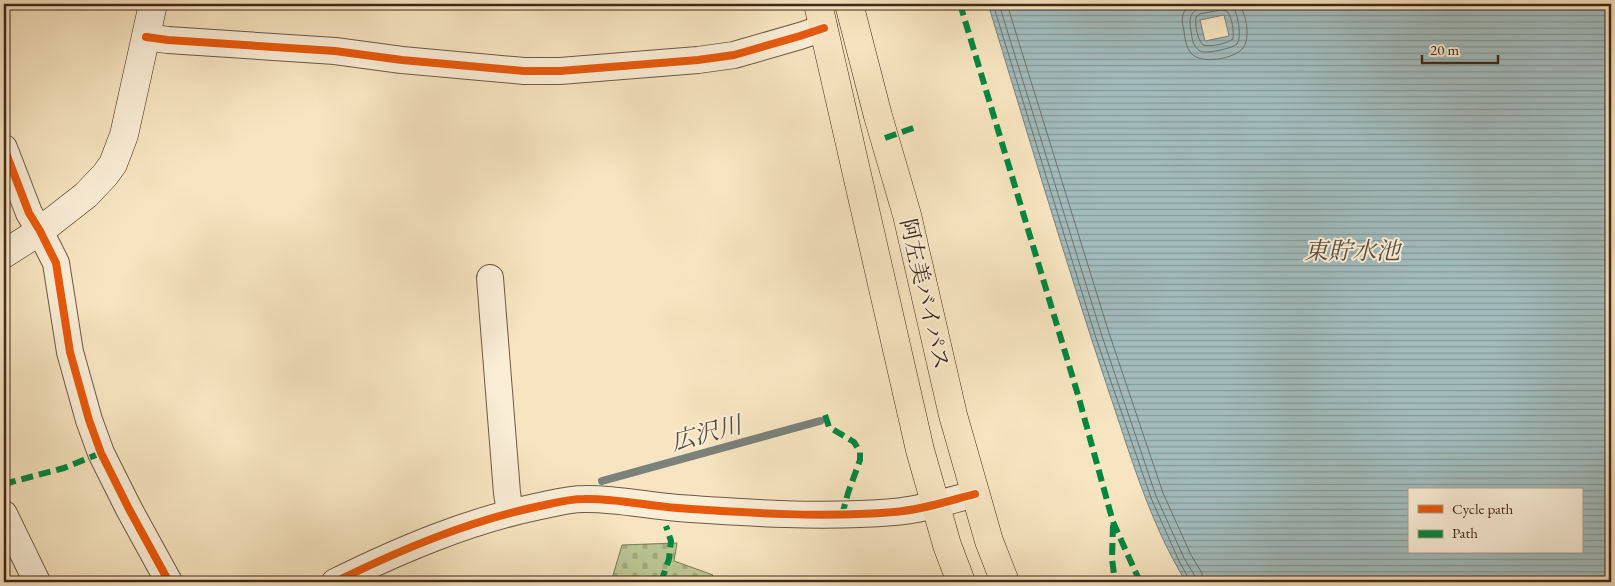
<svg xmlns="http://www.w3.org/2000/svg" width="1615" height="586" font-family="'EB Garamond','Noto Serif JP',serif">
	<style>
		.cemetery { fill: url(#cemetery-stones); stroke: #7e7756 }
		.water { fill: url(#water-rules); stroke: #7b817b; fill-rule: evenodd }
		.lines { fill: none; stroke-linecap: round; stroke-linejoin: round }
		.shore { stroke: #71726b; stroke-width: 1 }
		.stream { stroke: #7b817b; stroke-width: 8 }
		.street-casing { stroke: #6e5843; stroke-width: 28 }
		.secondary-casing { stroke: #402919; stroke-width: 29 }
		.primary-casing { stroke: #402919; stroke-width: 29 }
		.street { stroke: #faeed7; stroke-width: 26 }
		.secondary { stroke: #faeed7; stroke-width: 28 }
		.primary { stroke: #f7e5c1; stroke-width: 28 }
		.quiet { stroke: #00873e; stroke-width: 6; stroke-dasharray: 12 6; stroke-linecap: butt }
		.cycleway-casing { stroke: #faeed7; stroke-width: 11 }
		.cycleway { stroke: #e8590c; stroke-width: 8 }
		.labels { text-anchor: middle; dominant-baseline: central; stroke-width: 4; stroke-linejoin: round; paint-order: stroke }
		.street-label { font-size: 22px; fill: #402919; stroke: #faeed7 }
		.water-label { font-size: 24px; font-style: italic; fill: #584e42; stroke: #faeed7 }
	</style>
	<defs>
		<pattern id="cemetery-stones" width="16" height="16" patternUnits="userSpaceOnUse" patternTransform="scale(1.25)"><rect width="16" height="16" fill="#bbc594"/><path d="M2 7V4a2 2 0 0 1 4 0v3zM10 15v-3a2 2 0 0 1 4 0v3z" fill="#a2a97f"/></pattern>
		<pattern id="water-rules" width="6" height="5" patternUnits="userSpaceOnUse" patternTransform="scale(1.25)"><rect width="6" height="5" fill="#a2bcbd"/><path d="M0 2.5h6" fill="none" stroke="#859999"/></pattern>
	</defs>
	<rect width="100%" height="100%" fill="#f7e5c1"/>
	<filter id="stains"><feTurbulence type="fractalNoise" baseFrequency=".004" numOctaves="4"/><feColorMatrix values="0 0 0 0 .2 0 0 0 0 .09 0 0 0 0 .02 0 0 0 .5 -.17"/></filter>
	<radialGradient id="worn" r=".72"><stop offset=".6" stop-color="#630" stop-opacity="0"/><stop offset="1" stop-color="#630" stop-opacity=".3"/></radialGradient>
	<!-- cemetery -->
	<path class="cemetery" d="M 677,543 L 674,561 L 713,575 L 709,582 L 611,582 L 622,545 Z"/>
	<!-- water -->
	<path class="water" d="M 988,4 L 1611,4 L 1611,582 L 1186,582 C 1149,522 1130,453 1107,386 C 1065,260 1027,131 988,4 ZM 1224,15 L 1229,36 L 1205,41 L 1200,20 ZM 1409,490 L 1581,490 L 1581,552 L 1409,552 Z"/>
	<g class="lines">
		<!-- shore -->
		<path class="shore" d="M 993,4 L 1096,338 L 1151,498 L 1179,561 L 1189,579 L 1190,582
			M 999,4 L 1102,336 L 1156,496 L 1184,558 L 1195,576 L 1196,582
			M 1007,4 L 1109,333 L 1163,493 L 1191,555 L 1202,573 L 1203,582
			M 1191,4 C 1181,11 1181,20 1184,31 C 1185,39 1186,47 1191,53 C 1200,65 1235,59 1243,48 C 1251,37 1246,14 1239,4
			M 1221,4 C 1201,8 1186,6 1191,31 C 1192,36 1192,42 1195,46 C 1197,49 1200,52 1204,52 C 1210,53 1233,48 1237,44 C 1242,38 1238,13 1233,7 C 1230,5 1229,5 1226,4
			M 1222,10 L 1227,11 C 1232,17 1234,31 1233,39 C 1226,44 1211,47 1203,45 C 1197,39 1195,25 1196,17 L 1200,14 Z"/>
		<!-- stream -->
		<path class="stream" d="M 602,481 L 820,421"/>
		<defs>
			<path id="street" d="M 146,37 L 168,40 L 335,51 L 402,60 L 524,71 L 560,71 L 698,60 L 734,55 L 800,36 L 824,28
				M 4,148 L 29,213 L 40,231 L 56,263 L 70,352 L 89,420 L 101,453 L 129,509 L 169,582
				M 490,278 L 507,493 L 510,512
				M 4,514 L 37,582
				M 335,582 C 400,550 468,521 540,506 C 554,503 569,499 584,499 C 616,498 647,506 678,508 C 750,513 822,518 894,512 C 921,510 948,501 975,494"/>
			<path id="secondary" d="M 4,254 L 40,231 L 86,195 L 105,175 L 113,164 L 124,135 L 153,4"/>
			<path id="primary" d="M 818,4 L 920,450 L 947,545 L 961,582
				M 849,4 L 878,116 L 907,215 L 953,415 L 989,541 L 1005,582"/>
		</defs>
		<!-- street casing -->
		<use href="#street" class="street-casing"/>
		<!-- secondary casing -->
		<use href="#secondary" class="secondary-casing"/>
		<!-- primary casing -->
		<use href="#primary" class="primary-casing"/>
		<!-- street -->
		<use href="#street" class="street"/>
		<!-- secondary -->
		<use href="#secondary" class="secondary"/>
		<!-- primary -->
		<use href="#primary" class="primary"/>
		<!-- quiet -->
		<path class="quiet" d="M 960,4 L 1078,395 L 1113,522 L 1140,582
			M 885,138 L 919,126
			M 825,415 L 829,427 L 854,442 L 860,452 L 860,460 L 848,493 L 842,515
			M 4,484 L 64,468 L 101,453
			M 4,517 L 5,517
			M 1113,525 L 1112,559 L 1115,582
			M 661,582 L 669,559 L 671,541 L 666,526"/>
		<defs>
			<path id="cycleway" d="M 146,37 L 168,40 L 335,51 L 402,60 L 524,71 L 560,71 L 698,60 L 734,55 L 800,36 L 824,28
				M 4,148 L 29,213 L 40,231 L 56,263 L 70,352 L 89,420 L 101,453 L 129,509 L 169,582
				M 335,582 C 400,550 468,521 540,506 C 554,503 569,499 584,499 C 616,498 647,506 678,508 C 750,513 822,518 894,512 C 921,510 948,501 975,494"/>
		</defs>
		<!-- cycleway casing -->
		<use href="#cycleway" class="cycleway-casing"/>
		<!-- cycleway -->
		<use href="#cycleway" class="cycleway"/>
	</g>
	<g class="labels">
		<!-- street labels -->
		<g class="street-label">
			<text transform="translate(925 294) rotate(77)">阿左美バイパス</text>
		</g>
		<!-- water labels -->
		<g class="water-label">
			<text x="1352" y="250">東貯水池</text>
			<text transform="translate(706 433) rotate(-15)">広沢川</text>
		</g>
	</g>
	<!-- margin -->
	<rect width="1615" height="586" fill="none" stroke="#f7e5c1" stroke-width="20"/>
	<rect x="5" y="5" width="1605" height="576" fill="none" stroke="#402919" stroke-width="2.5"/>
	<rect x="10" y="10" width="1595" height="566" fill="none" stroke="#402919"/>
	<!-- legend -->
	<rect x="1408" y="488" width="175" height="65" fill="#faeed7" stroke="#b09f8b"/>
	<rect x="1418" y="505" width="25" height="8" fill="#e8590c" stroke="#b09f8b"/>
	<text x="1452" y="514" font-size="15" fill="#402919">Cycle path</text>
	<rect x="1418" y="530" width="25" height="8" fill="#00873e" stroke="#b09f8b"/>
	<text x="1452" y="538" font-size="15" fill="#402919">Path</text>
	<!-- scale -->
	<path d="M1422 55v8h76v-8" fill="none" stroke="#402919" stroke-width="2.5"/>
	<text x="1430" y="55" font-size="15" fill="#402919" stroke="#faeed7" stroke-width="4" paint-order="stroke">20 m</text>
	<rect width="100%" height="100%" filter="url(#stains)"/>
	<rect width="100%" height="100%" fill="url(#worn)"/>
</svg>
